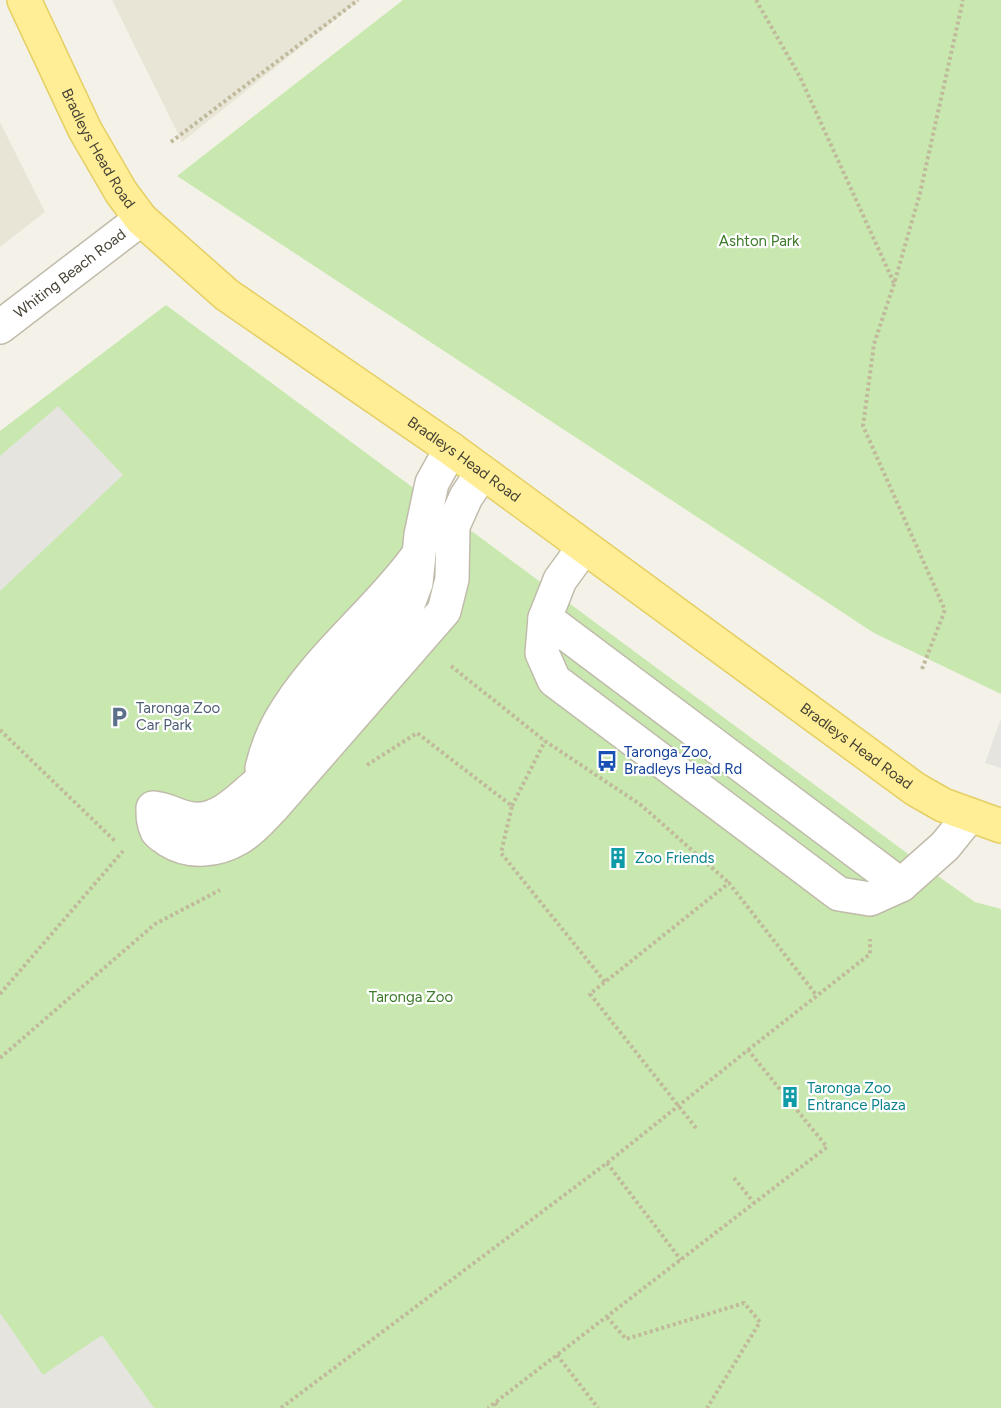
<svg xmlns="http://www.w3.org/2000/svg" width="1001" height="1408" font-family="Figtree,sans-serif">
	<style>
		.residential { fill: #e8e5d6 }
		.green { fill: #c8e8b0 }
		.parking { fill: #e5e4df }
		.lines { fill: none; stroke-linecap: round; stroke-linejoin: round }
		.minor-casing { stroke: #c0bbaa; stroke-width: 36 }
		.major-casing { stroke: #e5cf65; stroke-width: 36 }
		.path { stroke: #c1b99b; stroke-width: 4; stroke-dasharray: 3 3; stroke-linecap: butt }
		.minor { stroke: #fff; stroke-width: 33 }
		.major { stroke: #ffee96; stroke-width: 33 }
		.labels { text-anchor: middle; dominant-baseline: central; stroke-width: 4.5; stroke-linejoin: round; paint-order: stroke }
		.street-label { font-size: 15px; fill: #474336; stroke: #fff }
		.park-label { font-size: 15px; fill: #3d7a29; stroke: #fff }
		.service-label { font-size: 15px; fill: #4e5e75; stroke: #fff; text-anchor: start }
		.transit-label { font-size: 15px; fill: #164399; stroke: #fff; text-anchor: start }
		.culture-label { font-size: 15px; fill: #0d838f; stroke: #fff; text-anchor: start }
	</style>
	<rect width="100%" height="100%" fill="#f4f2e8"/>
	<!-- residential -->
	<path class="residential" d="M 112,0 L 360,0 L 182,142 Z
		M 0,122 L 45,212 L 0,247 Z"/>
	<!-- green -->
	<path class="green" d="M 403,0 L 1001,0 L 1001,694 L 874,633 L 177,176 Z
		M 166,305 L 942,879 L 975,902 L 1001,909 L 1001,1408 L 0,1408 L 0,431 Z"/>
	<!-- parking -->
	<path class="parking" d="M 58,406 L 123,475 L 0,591 L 0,456 Z
		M 1000,721 L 1001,721 L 1001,768 L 985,763 Z
		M 0,1313 L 43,1375 L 102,1335 L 154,1408 L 0,1408 Z"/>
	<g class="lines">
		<defs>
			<g id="minor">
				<path id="s1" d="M 0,327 L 141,219"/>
				<path d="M 451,449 L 432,483 L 421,535 L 416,583 L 407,607 L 394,629 L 257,784 C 240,799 218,822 193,819 C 179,818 168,809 153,808 C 153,816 153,823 157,831 C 160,835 164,837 168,840 C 190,854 217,851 239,838 C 253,830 263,817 274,806 L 444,611 L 452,579 L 453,526 L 466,497 L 482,473"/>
				<path d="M 584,547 L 560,580 L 545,618 L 542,653 L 554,680 L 839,894 L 870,899 L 901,885 L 945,846 L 970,815"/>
				<path d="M 545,618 L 901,885"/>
				<path d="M 262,768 C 266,752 272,735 280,721 C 315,659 374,615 416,558"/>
			</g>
			<g id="major">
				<path id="s2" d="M 24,0 L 85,130 L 121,192 L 141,219 L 227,295 L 451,449 L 915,789 L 943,805 L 1001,826"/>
			</g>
		</defs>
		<!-- minor casing -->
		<use href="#minor" class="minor-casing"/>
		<!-- major casing -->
		<use href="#major" class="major-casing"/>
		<!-- path -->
		<path class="path" d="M 756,0 L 800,77 L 894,283
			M 171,142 L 358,0
			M 451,666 L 545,741 L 641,805 L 729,883
			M 922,669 L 945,610 L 863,426 L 874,344 L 894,284 L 920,193 L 963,0
			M 0,730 L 116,842
			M 367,765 L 417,733 L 512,806 L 501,853 L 605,982
			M 512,806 L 545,741
			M 0,994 L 123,851
			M 748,1050 L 870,954 L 870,939
			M 0,1058 L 155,924 L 220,890
			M 696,1128 L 590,994 L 729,883 L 817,996
			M 607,1163 L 681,1260
			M 734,1178 L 754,1203
			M 607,1317 L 626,1339 L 744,1303 L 760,1322 L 707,1408
			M 557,1355 L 598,1408
			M 495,1403 L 499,1408
			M 281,1408 L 607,1163 L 748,1050 L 827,1147 L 488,1408"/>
		<!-- minor -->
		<use href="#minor" class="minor"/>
		<!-- major -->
		<use href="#major" class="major"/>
	</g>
	<!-- icons -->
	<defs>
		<symbol id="parking-bare" viewBox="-9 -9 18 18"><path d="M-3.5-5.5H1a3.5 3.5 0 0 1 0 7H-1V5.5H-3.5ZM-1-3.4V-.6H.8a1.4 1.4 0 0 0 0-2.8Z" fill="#5c6f8a" stroke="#fff" stroke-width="2.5" paint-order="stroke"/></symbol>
		<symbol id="bus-bare" viewBox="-9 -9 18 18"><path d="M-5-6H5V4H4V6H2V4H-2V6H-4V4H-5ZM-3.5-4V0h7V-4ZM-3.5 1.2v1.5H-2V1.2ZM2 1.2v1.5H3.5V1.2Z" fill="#1a4fb4" stroke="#fff" stroke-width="2.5" paint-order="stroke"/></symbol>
		<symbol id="building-bare" viewBox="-9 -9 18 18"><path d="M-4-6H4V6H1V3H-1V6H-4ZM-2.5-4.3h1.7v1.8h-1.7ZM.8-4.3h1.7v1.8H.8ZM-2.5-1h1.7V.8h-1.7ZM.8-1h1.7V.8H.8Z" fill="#0f9aa8" stroke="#fff" stroke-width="2.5" paint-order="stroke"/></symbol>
	</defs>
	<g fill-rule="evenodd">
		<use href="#parking-bare" x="104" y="702" width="30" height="30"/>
		<use href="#bus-bare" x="592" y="746" width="30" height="30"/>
		<use href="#building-bare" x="603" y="843" width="30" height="30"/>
		<use href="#building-bare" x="775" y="1082" width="30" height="30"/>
	</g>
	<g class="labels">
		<!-- street labels -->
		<g class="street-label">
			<text stroke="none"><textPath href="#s2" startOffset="166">Bradleys Head Road</textPath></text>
			<text stroke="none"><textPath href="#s1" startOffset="88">Whiting Beach Road</textPath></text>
			<text stroke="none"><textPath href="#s2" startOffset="652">Bradleys Head Road</textPath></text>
			<text stroke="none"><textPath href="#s2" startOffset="1138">Bradleys Head Road</textPath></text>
		</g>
		<!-- park labels -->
		<g class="park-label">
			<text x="759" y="241">Ashton Park</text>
			<text x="411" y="997">Taronga Zoo</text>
		</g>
		<!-- service labels -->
		<g class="service-label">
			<text x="136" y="708">Taronga Zoo<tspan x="136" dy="17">Car Park</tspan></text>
		</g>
		<!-- transit labels -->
		<g class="transit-label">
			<text x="624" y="752">Taronga Zoo,<tspan x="624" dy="17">Bradleys Head Rd</tspan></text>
		</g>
		<!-- culture labels -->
		<g class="culture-label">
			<text x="635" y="858">Zoo Friends</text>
			<text x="807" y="1088">Taronga Zoo<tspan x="807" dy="17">Entrance Plaza</tspan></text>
		</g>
	</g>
</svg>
